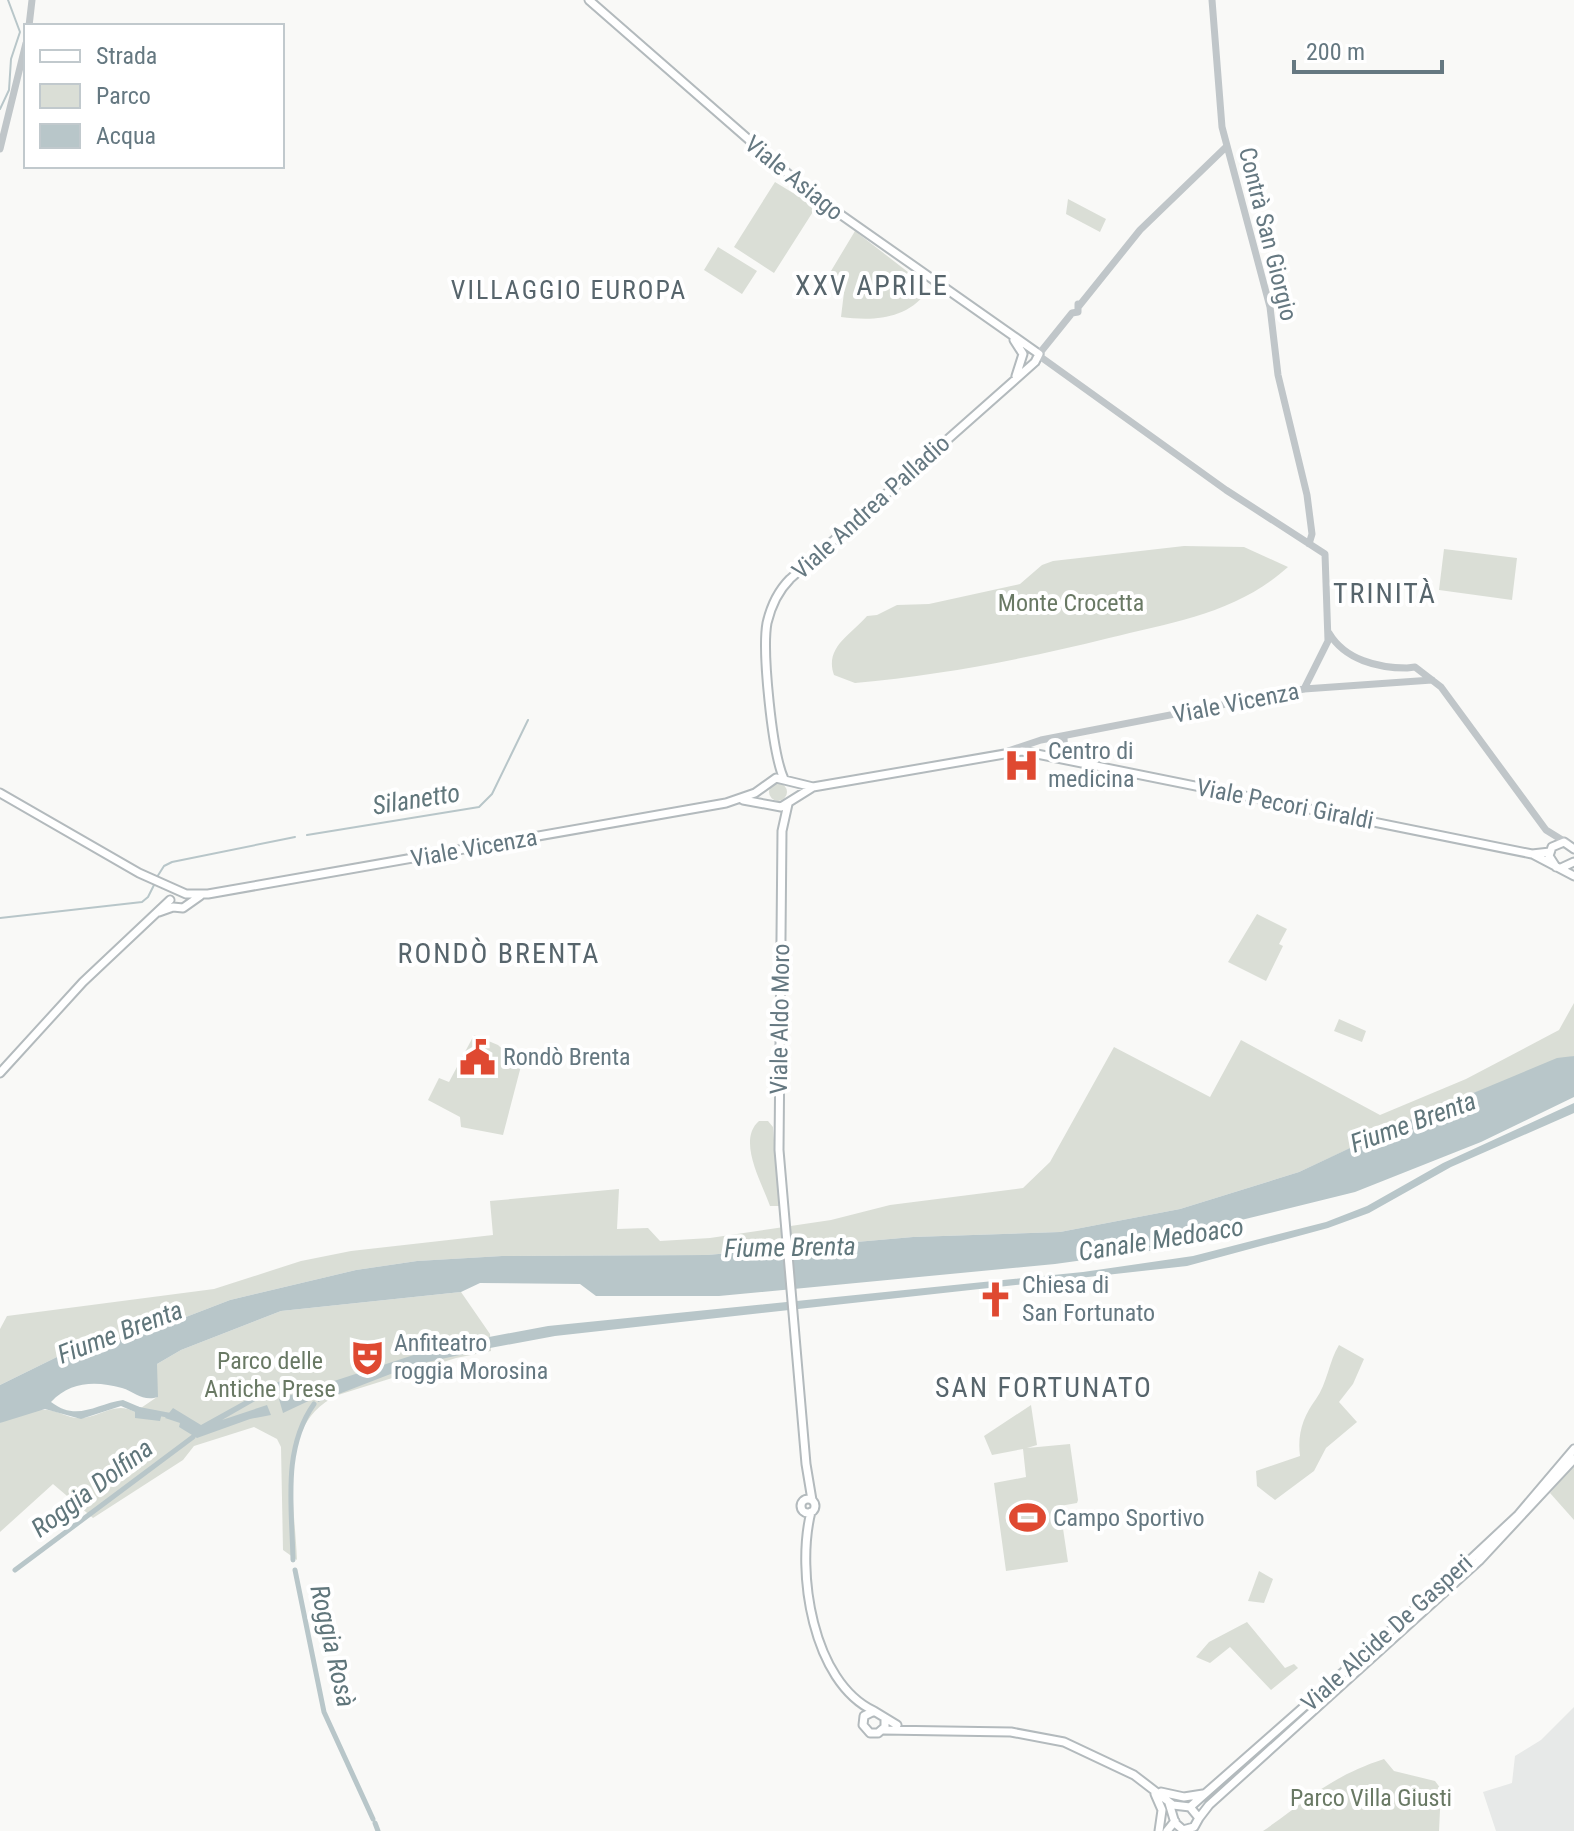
<svg xmlns="http://www.w3.org/2000/svg" width="1574" height="1831" font-family="'Roboto Condensed',sans-serif">
	<style>
		.built { fill: #e7e9e8 }
		.green { fill: #daded6 }
		.water { fill: #b8c6c9 }
		.lines { fill: none; stroke-linecap: round; stroke-linejoin: round }
		.stream { stroke: #b8c6c9; stroke-width: 2 }
		.canal { stroke: #b8c6c9; stroke-width: 5 }
		.secondary-casing { stroke: #b3babd; stroke-width: 11 }
		.tertiary { stroke: #c0c6c9; stroke-width: 7 }
		.secondary { stroke: #fff; stroke-width: 7 }
		.labels { text-anchor: middle; dominant-baseline: central; stroke-width: 8; stroke-linejoin: round; paint-order: stroke }
		.street-label { font-size: 24px; fill: #657881; stroke: #fff }
		.park-label { font-size: 24px; fill: #697964; stroke: #fff }
		.poi-label { font-size: 24px; fill: #657881; stroke: #fff; text-anchor: start }
		.neighbourhood-label { font-size: 26px; letter-spacing: 2px; fill: #57656c; stroke: #fff }
		.water-label { font-size: 26px; font-style: italic; fill: #60767b; stroke: #fff }
		.quarter-label { font-size: 28px; letter-spacing: 2px; fill: #57656c; stroke: #fff }
	</style>
	<rect width="100%" height="100%" fill="#f9f9f7"/>
	<!-- built -->
	<path class="built" d="M 1574,1707 L 1574,1831 L 1496,1831 L 1483,1792 L 1512,1783 L 1515,1756 L 1541,1740 Z"/>
	<!-- green -->
	<path class="green" d="M 775,182 L 816,207 L 774,273 L 734,247 Z
		M 1068,199 L 1106,219 L 1100,232 L 1066,214 Z
		M 855,231 L 926,286 L 926,293 C 905,320 872,321 841,317 L 845,284 L 825,281 Z
		M 718,247 L 757,271 L 742,294 L 704,270 Z
		M 1184,546 L 1244,547 L 1288,567 C 1237,613 1174,622 1109,638 C 1025,659 941,675 855,683 L 834,675 C 824,647 852,634 867,616 L 877,615 L 897,605 L 929,604 L 1020,584 L 1042,565 L 1053,561 Z
		M 1444,549 L 1517,558 L 1512,600 L 1439,590 Z
		M769 792a9 9 0 1 1 18 0a9 9 0 1 1-18 0Z
		M 1257,914 L 1287,929 L 1279,944 L 1283,946 L 1266,981 L 1228,962 Z
		M 1574,1003 L 1574,1056 L 1447,1103 L 1299,1172 L 1180,1209 L 1060,1232 L 913,1237 L 707,1255 L 502,1256 L 417,1261 L 356,1270 L 230,1300 L 134,1337 L 95,1345 L 81,1353 L 61,1355 L 0,1385 L 0,1329 L 7,1316 L 214,1289 L 301,1261 L 351,1251 L 493,1235 L 490,1201 L 619,1189 L 617,1229 L 648,1228 L 660,1241 L 710,1238 L 831,1220 L 890,1205 L 1023,1188 L 1050,1162 L 1114,1047 L 1210,1097 L 1241,1040 L 1380,1115 L 1466,1079 L 1559,1030 Z
		M 1339,1019 L 1366,1031 L 1362,1042 L 1334,1031 Z
		M 474,1035 L 498,1045 L 521,1066 L 503,1135 L 461,1127 L 460,1117 L 428,1100 L 439,1078 L 449,1082 Z
		M 759,1121 L 768,1121 L 773,1127 L 779,1206 L 770,1206 C 761,1181 737,1140 759,1121 Z
		M 461,1292 L 490,1334 L 491,1351 L 456,1358 L 338,1395 C 276,1423 295,1504 297,1560 L 283,1550 L 281,1447 L 277,1439 L 254,1427 L 194,1446 L 183,1460 L 93,1518 L 53,1484 L 0,1532 L 0,1423 C 9,1417 37,1408 48,1410 C 59,1411 68,1418 79,1418 C 100,1418 115,1400 135,1412 L 157,1397 L 157,1364 L 181,1350 L 281,1311 Z
		M 1339,1345 L 1364,1359 L 1353,1384 L 1339,1402 L 1357,1422 L 1326,1448 L 1314,1471 L 1275,1500 L 1257,1486 L 1256,1471 L 1300,1456 C 1297,1433 1304,1415 1316,1399 C 1327,1384 1329,1361 1339,1345 Z
		M 1031,1405 L 1037,1445 L 1027,1448 L 1070,1444 L 1078,1500 L 1077,1503 L 1054,1507 L 1061,1515 L 1068,1562 L 1006,1571 L 994,1483 L 1026,1477 L 1023,1449 L 992,1455 L 984,1436 Z
		M 1574,1465 L 1574,1520 L 1550,1493 Z
		M 1259,1571 L 1273,1579 L 1264,1603 L 1248,1601 Z
		M 1247,1622 L 1285,1668 L 1294,1664 L 1298,1668 L 1271,1690 L 1230,1647 L 1210,1663 L 1196,1657 L 1209,1642 Z
		M 1384,1759 L 1394,1771 L 1435,1781 L 1441,1789 L 1439,1831 L 1263,1831 C 1308,1800 1329,1777 1384,1759 Z"/>
	<!-- water -->
	<path class="water" d="M 1574,1056 L 1574,1097 L 1481,1142 L 1355,1192 L 1233,1222 L 1156,1250 L 1055,1264 L 719,1296 L 596,1296 L 580,1284 L 480,1283 L 461,1292 L 281,1311 L 181,1350 L 157,1364 L 158,1397 C 143,1402 135,1392 122,1388 C 96,1381 71,1381 51,1402 C 77,1422 96,1404 123,1400 L 142,1408 L 137,1412 L 154,1410 L 162,1413 L 160,1421 L 135,1418 L 135,1412 L 121,1406 L 81,1419 L 45,1409 L 0,1423 L 0,1385 L 61,1355 L 81,1353 L 95,1345 L 134,1337 L 230,1300 L 356,1270 L 417,1261 L 502,1256 L 707,1255 L 913,1237 L 1060,1232 L 1180,1209 L 1299,1172 L 1418,1116 L 1557,1058 Z
		M 1574,1103 L 1574,1113 L 1451,1167 L 1369,1213 L 1328,1228 L 1187,1266 L 555,1336 L 490,1348 L 489,1337 L 548,1326 L 1083,1272 L 1193,1256 L 1326,1222 L 1367,1206 L 1443,1163 Z
		M 485,1338 L 487,1349 L 414,1365 L 318,1402 L 317,1397 L 283,1413 L 279,1399 L 432,1349 Z
		M 282,1380 L 285,1392 L 274,1390 L 222,1420 L 267,1405 L 271,1415 L 250,1419 L 197,1438 L 179,1427 L 180,1423 L 165,1418 L 173,1408 L 201,1425 Z"/>
	<g class="lines">
		<!-- stream -->
		<path class="stream" d="M 0,109 L 9,90 L 11,59 L 20,32 L 8,0
			M 307,835 L 479,807 L 492,794 L 528,720
			M 157,877 L 164,866 L 172,862 L 295,837
			M 0,918 L 142,902 L 148,897 L 154,885"/>
		<!-- canal -->
		<path class="canal" d="M 136,1409 L 173,1416
			M 293,1560 C 292,1507 282,1449 314,1404
			M 15,1570 L 193,1437
			M 295,1570 L 324,1712 L 373,1819
			M 375,1823 L 378,1831"/>
		<defs>
			<path id="secondary" d="M 589,0 L 810,193 L 1039,354 L 1035,362 L 790,579 C 778,591 771,606 767,623 C 762,651 772,753 784,779
				M 1014,340 L 1023,354 L 1016,376
				M 0,793 L 139,873 L 186,894 L 208,894 L 726,803 L 755,793 L 776,778 L 813,787
				M 743,800 L 781,807 L 813,787 L 1022,751 L 1532,854 L 1550,852
				M 788,804 L 782,831 L 779,1150 L 806,1464 L 812,1500
				M 1534,855 L 1574,876
				M 1556,867 L 1549,856 L 1552,847 L 1564,842 L 1574,849
				M 1561,868 L 1574,862
				M 159,912 L 173,907 L 183,908 L 200,896
				M 0,1073 L 83,982 L 170,900
				M801 1506a7 7 0 1 1 14 0a7 7 0 1 1-14 0Z
				M 811,1512 C 796,1571 812,1682 874,1711
				M 885,1720 L 885,1727 L 878,1733 L 870,1733 L 863,1725 L 864,1716 L 874,1711 L 897,1725
				M 883,1730 L 1011,1732 L 1064,1742 L 1134,1775 L 1173,1805 L 1190,1807 L 1457,1572 L 1518,1515 L 1574,1449
				M 1161,1792 L 1184,1797 L 1203,1794
				M 1155,1794 L 1162,1810 L 1159,1831
				M 1169,1803 L 1175,1823 L 1183,1830 L 1194,1827 L 1199,1818 L 1190,1807
				M 1199,1818 L 1209,1805 L 1479,1561 L 1574,1459
				M 1167,1831 L 1175,1821"/>
		</defs>
		<!-- secondary casing -->
		<use href="#secondary" class="secondary-casing"/>
		<!-- tertiary -->
		<path class="tertiary" d="M 1212,0 L 1222,127 L 1270,307 L 1278,375 L 1307,495 L 1312,534 L 1309,544
			M 29,26 L 32,0
			M 0,149 L 26,43
			M 1079,306 L 1140,230 L 1226,147
			M 1039,354 L 1072,313 L 1078,312 L 1078,304
			M 1038,355 L 1226,490 L 1325,554 L 1328,641 L 1304,689
			M 1329,633 C 1345,660 1378,668 1407,668
			M 1407,668 L 1415,667 L 1441,687 L 1546,830 L 1567,843
			M 1064,738 L 1065,757
			M 1008,751 L 1041,740 L 1304,689 L 1432,680"/>
		<!-- secondary -->
		<use href="#secondary" class="secondary"/>
	</g>
	<!-- icons -->
	<defs>
		<symbol id="hospital-bare" viewBox="-9 -9 18 18"><path d="M-5-5h3v3.5h4V-5h3V5h-3V1.5h-4V5h-3Z" fill="#df4931" stroke="#fff" stroke-width="2.5" paint-order="stroke"/></symbol>
		<symbol id="civic-bare" viewBox="-9 -9 18 18"><path d="M-.6-6.5H3V-4.5H.6V-3L4-1V1h2V6H-6V1h2V-1L-.6-3ZM-1.2 2.5V6h2.4V2.5Z" fill="#df4931" stroke="#fff" stroke-width="2.5" paint-order="stroke"/></symbol>
		<symbol id="church-bare" viewBox="-9 -9 18 18"><path d="M-1.2-6h2.4v3.5h3.3v2.4h-3.3V6h-2.4V-.1h-3.3v-2.4h3.3Z" fill="#df4931" stroke="#fff" stroke-width="2.5" paint-order="stroke"/></symbol>
		<symbol id="theatre-bare" viewBox="-9 -9 18 18"><path d="M-5-5.5Q0-4 5-5.5V0Q5 5 0 6Q-5 5-5 0ZM-3.3-2.5H-1v1.5H-3.3ZM1-2.5H3.3v1.5H1ZM-2.8 1Q0 5.5 2.8 1Z" fill="#df4931" stroke="#fff" stroke-width="2.5" paint-order="stroke"/></symbol>
		<symbol id="stadium-bare" viewBox="-9 -9 18 18"><path d="M0-5a6.5 5 0 1 0 0 10a6.5 5 0 1 0 0-10ZM-3.5-1.8h7v3.6h-7Z" fill="#df4931" stroke="#fff" stroke-width="2.5" paint-order="stroke"/></symbol>
	</defs>
	<g fill-rule="evenodd">
		<use href="#hospital-bare" x="996" y="740" width="51" height="51"/>
		<use href="#civic-bare" x="452" y="1032" width="51" height="51"/>
		<use href="#church-bare" x="970" y="1274" width="51" height="51"/>
		<use href="#theatre-bare" x="342" y="1332" width="51" height="51"/>
		<use href="#stadium-bare" x="1002" y="1492" width="51" height="51"/>
	</g>
	<g class="labels">
		<!-- street labels -->
		<g class="street-label">
			<text transform="translate(794 178) rotate(39)">Viale Asiago</text>
			<text transform="translate(1268 234) rotate(76)">Contrà San Giorgio</text>
			<text transform="translate(871 507) rotate(-42)">Viale Andrea Palladio</text>
			<text transform="translate(1236 703) rotate(-11)">Viale Vicenza</text>
			<text transform="translate(1285 804) rotate(11)">Viale Pecori Giraldi</text>
			<text transform="translate(474 848) rotate(-10)">Viale Vicenza</text>
			<text transform="translate(780 1019) rotate(-89)">Viale Aldo Moro</text>
			<text transform="translate(1387 1633) rotate(-42)">Viale Alcide De Gasperi</text>
		</g>
		<!-- park labels -->
		<g class="park-label">
			<text x="1071" y="603">Monte Crocetta</text>
			<text x="270" y="1361">Parco delle<tspan x="270" dy="28">Antiche Prese</tspan></text>
			<text x="1371" y="1798">Parco Villa Giusti</text>
		</g>
		<!-- poi labels -->
		<g class="poi-label">
			<text x="1048" y="751">Centro di<tspan x="1048" dy="28">medicina</tspan></text>
			<text x="503" y="1057">Rondò Brenta</text>
			<text x="1022" y="1285">Chiesa di<tspan x="1022" dy="28">San Fortunato</tspan></text>
			<text x="394" y="1343">Anfiteatro<tspan x="394" dy="28">roggia Morosina</tspan></text>
			<text x="1053" y="1518">Campo Sportivo</text>
		</g>
		<!-- neighbourhood labels -->
		<g class="neighbourhood-label">
			<text x="569" y="290">VILLAGGIO EUROPA</text>
		</g>
		<!-- water labels -->
		<g class="water-label">
			<text transform="translate(416 799) rotate(-9)">Silanetto</text>
			<text transform="translate(1413 1122) rotate(-20)">Fiume Brenta</text>
			<text transform="translate(1161 1239) rotate(-9)">Canale Medoaco</text>
			<text transform="translate(790 1247) rotate(-1)">Fiume Brenta</text>
			<text transform="translate(120 1332) rotate(-21)">Fiume Brenta</text>
			<text transform="translate(92 1488) rotate(-37)">Roggia Dolfina</text>
			<text transform="translate(333 1646) rotate(77)">Roggia Rosà</text>
		</g>
		<!-- quarter labels -->
		<g class="quarter-label">
			<text x="872" y="285">XXV APRILE</text>
			<text x="1385" y="593">TRINITÀ</text>
			<text x="499" y="953">RONDÒ BRENTA</text>
			<text x="1044" y="1387">SAN FORTUNATO</text>
		</g>
	</g>
	<!-- legend -->
	<rect x="24" y="24" width="260" height="144" fill="#ffffff" stroke="#c1c9cd" stroke-width="2"/>
	<rect x="40" y="50" width="40" height="12" fill="#ffffff" stroke="#c1c9cd" stroke-width="2"/>
	<text x="96" y="64" font-size="24" fill="#657881">Strada</text>
	<rect x="40" y="84" width="40" height="24" fill="#daded6" stroke="#c1c9cd" stroke-width="2"/>
	<text x="96" y="104" font-size="24" fill="#657881">Parco</text>
	<rect x="40" y="124" width="40" height="24" fill="#b8c6c9" stroke="#c1c9cd" stroke-width="2"/>
	<text x="96" y="144" font-size="24" fill="#657881">Acqua</text>
	<!-- scale -->
	<path d="M1294 60v12h148v-12" fill="none" stroke="#657881" stroke-width="4"/>
	<text x="1306" y="60" font-size="24" fill="#657881" stroke="#ffffff" stroke-width="6" paint-order="stroke">200 m</text>
</svg>
